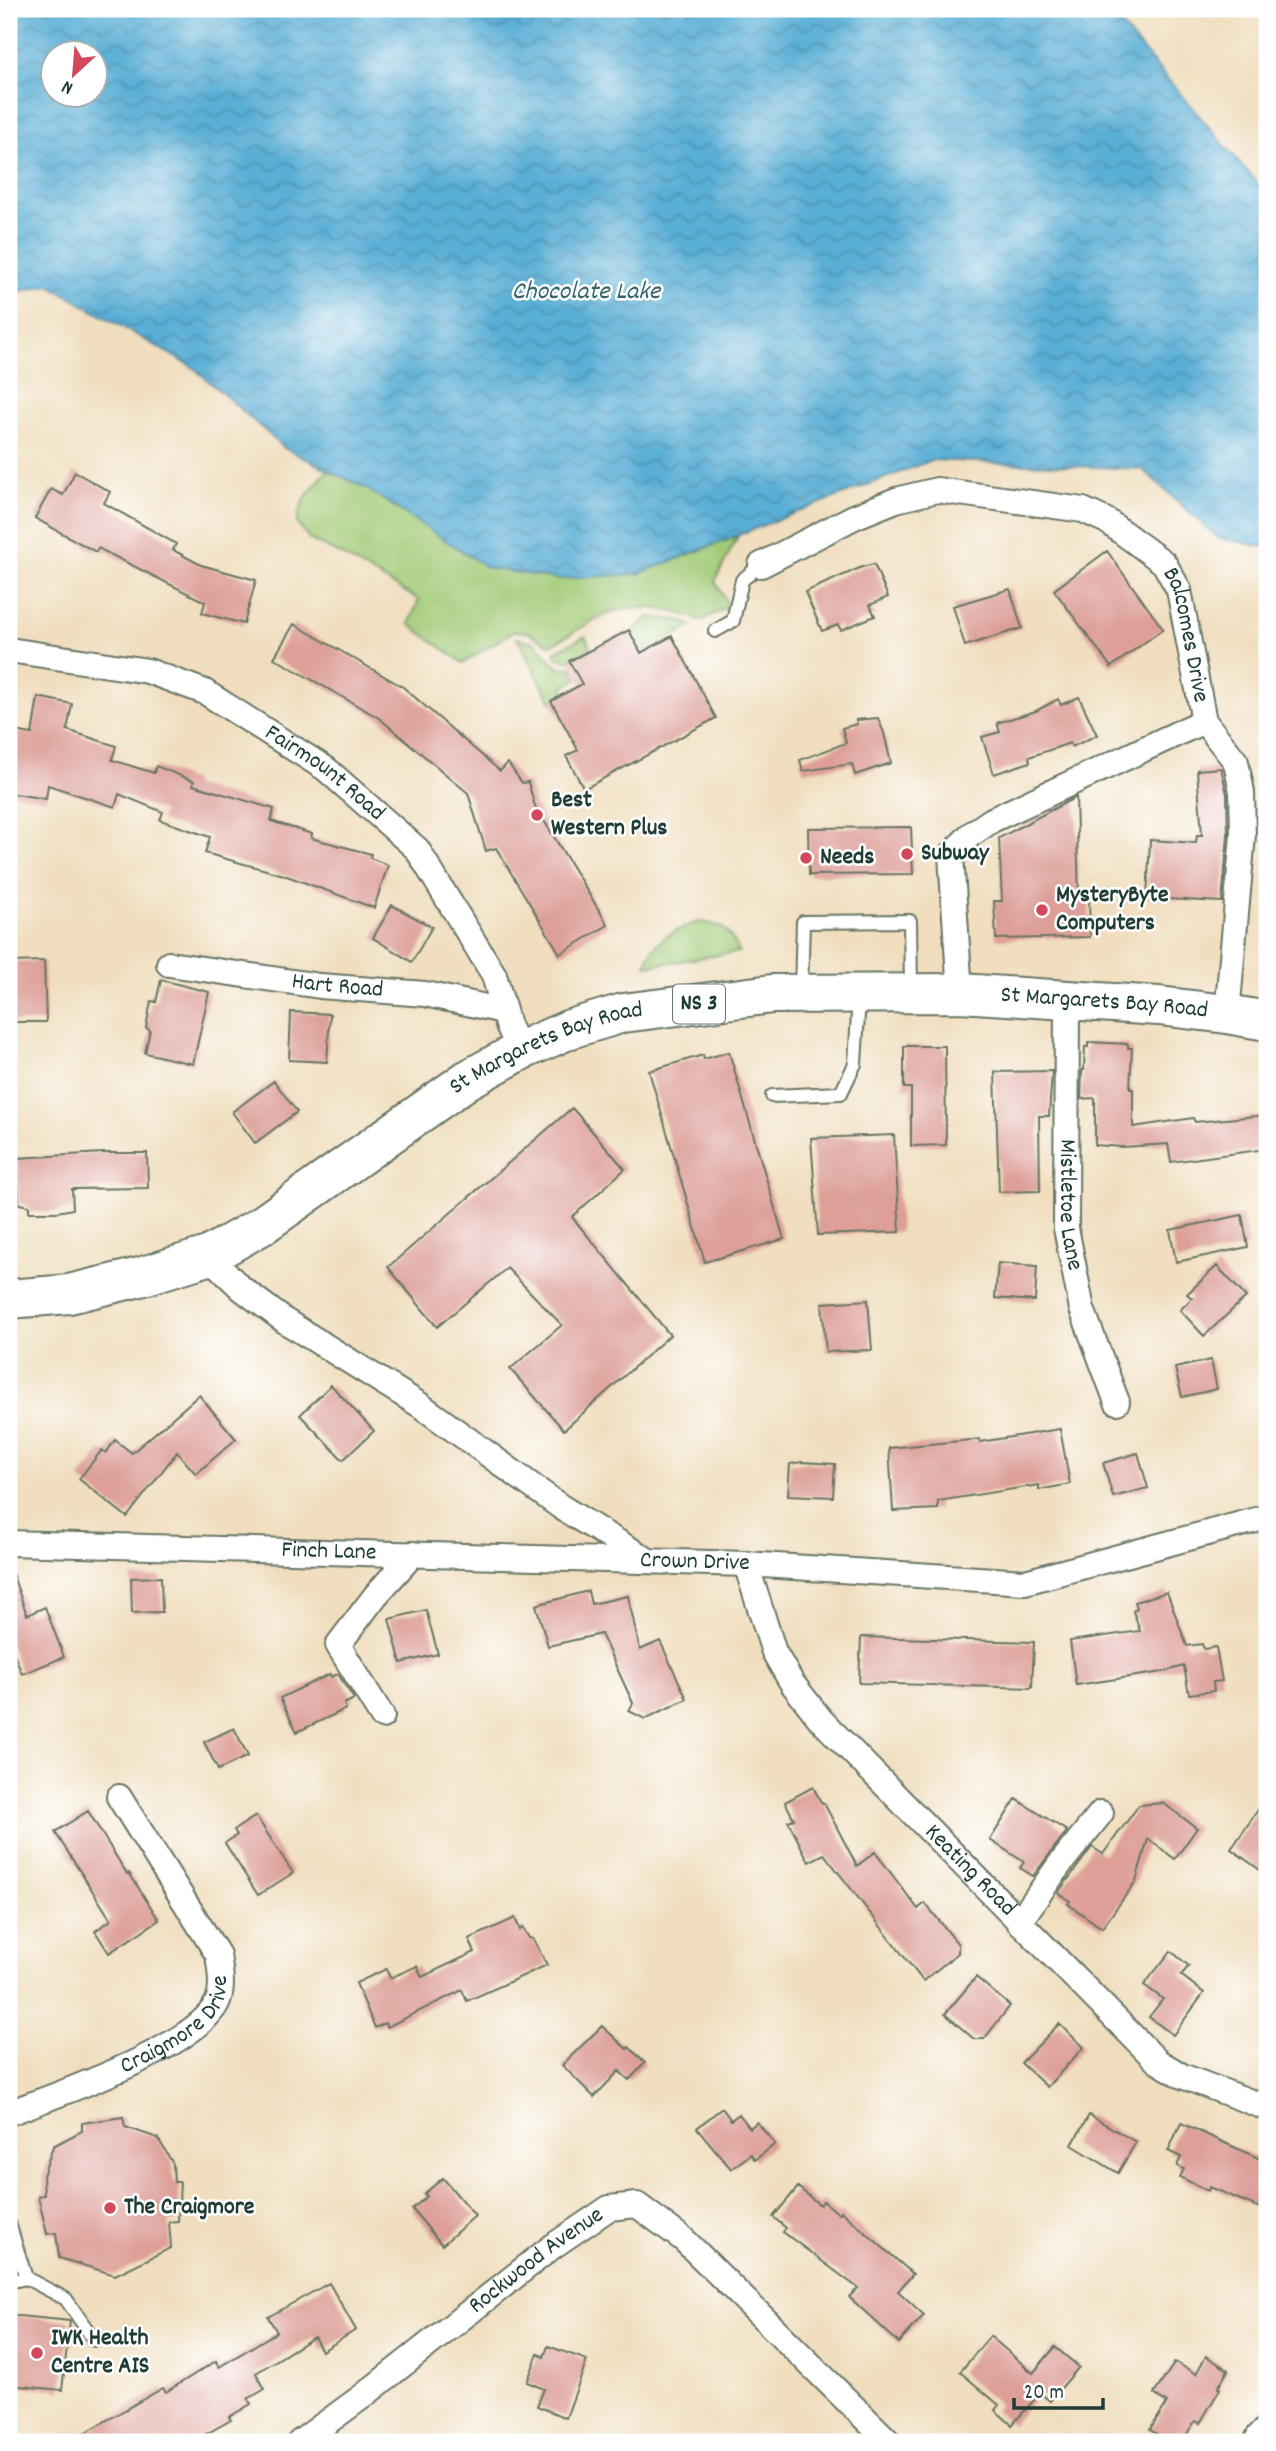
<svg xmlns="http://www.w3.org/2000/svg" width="1276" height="2451" font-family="Dekko,sans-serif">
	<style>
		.green { fill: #a0c975; stroke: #608354; stroke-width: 2 }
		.water { fill: url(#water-waves); stroke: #3c7685; stroke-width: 2; fill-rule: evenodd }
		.building { fill: #dd9f98 }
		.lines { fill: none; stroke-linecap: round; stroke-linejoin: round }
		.lane-casing { stroke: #687564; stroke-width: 16 }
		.street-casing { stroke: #687564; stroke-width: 28 }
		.primary-casing { stroke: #687564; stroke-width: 42 }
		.lane { stroke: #fff; stroke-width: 12 }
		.street { stroke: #fff; stroke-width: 24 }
		.primary { stroke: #fff; stroke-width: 38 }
		.poi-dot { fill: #d1495b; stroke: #fff; stroke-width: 2.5 }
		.labels { text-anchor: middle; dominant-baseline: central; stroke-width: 5; stroke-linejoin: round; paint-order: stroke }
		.shield { fill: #fff; stroke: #627771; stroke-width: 2 }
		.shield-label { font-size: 23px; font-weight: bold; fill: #1f3d34 }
		.street-label { font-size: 24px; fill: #1f3d34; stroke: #fff }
		.poi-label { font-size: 24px; font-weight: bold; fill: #1f3d34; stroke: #fff; text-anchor: start }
		.water-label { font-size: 26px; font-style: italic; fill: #34656d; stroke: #fff }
	</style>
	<defs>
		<pattern id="water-waves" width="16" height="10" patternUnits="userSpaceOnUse" patternTransform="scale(1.75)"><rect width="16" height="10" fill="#5aafd6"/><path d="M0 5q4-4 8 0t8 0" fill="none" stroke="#4a90ae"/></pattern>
	</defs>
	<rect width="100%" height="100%" fill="#fff"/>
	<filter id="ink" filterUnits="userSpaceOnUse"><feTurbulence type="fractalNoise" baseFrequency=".0143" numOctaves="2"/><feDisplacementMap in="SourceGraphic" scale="14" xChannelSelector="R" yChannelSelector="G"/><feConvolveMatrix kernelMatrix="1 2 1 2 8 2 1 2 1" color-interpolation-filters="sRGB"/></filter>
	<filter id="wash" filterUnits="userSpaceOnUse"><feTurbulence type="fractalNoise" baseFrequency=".00686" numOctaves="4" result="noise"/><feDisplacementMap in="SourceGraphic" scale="28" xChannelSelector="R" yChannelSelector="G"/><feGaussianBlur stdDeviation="1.57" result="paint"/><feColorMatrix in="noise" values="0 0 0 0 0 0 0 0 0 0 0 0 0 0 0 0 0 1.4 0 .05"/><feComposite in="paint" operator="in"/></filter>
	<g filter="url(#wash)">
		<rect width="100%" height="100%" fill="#f0debe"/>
		<!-- green -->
		<path class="green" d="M 328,470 L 367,489 L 638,574 L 738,536 L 715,581 L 729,606 L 701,621 C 677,610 640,603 615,611 C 593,619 571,634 551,645 L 527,632 L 514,631 L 463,663 L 409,624 L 419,600 L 336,552 L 310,540 L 297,523 C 299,501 314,486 328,470 Z
			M 649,617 L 682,621 L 692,626 L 641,653 L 632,636 L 638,626 Z
			M 585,636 L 591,648 L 569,660 C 563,660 556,659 554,652 Z
			M 517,638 L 534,642 L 558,667 L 572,668 L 577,679 L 563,687 L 566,693 L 551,701 Z
			M 698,922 C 723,924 729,929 739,952 L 646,966 C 652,938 674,931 698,922 Z"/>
		<!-- water -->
		<path class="water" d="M 9,9 L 1107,9 L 1267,194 L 1267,547 L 1218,538 L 1142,469 L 932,460 L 638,574 L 558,579 L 488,568 L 367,489 L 284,448 L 194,368 L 49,285 L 13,293 L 9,291 ZM 52,52 L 94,52 L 94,94 L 52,94 Z"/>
		<g id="blocks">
			<!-- building -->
			<path class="building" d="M 75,472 L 110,492 L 104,503 L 176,544 L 173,550 L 201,565 L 256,580 L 244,624 L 202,613 L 205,602 L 98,548 L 96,552 L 35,518 L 51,489 L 63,495 Z
				M 1107,551 L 1163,629 L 1111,667 L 1054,590 Z
				M 874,564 L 888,597 L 870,605 L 875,616 L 841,630 L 838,625 L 822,631 L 805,592 L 862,567 Z
				M 1010,589 L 1022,628 L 965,646 L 953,606 Z
				M 294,624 L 403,687 L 500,771 L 508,763 L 522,783 L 528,782 L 535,806 L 608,925 L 560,954 L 496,848 L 486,851 L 468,793 L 379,718 L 274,658 Z
				M 629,630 L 641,653 L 672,636 L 716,718 L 584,789 L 566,756 L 578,750 L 551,701 L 582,684 L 569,661 Z
				M 38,697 L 72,704 L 67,730 L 116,746 L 112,760 L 154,773 L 156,766 L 194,781 L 193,785 L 274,809 L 271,821 L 312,834 L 311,838 L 371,854 L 370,858 L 388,865 L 374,908 L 284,875 L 205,853 L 210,837 L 160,820 L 163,812 L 119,794 L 115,807 L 48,785 L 46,799 L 9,793 L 9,730 L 32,734 Z
				M 1079,697 L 1097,735 L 1072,747 L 1070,743 L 1029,757 L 1030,762 L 994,774 L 982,737 L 1000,732 L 997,723 L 1036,711 L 1058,699 L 1061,705 Z
				M 878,718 L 884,733 L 891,763 L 855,775 L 852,764 L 803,771 L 800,760 L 846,743 L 842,728 L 857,724 L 856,720 Z
				M 1221,768 L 1227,794 L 1228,835 L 1222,902 L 1147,898 L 1150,840 L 1196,843 L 1197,835 L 1202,835 L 1197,770 Z
				M 1076,797 L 1079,898 L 1089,898 L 1090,937 L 996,939 L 994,901 L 1002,901 L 999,838 Z
				M 911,827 L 913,874 L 809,875 L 808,828 Z
				M 392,905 L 432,927 L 412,962 L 373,938 Z
				M 44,961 L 46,1022 L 9,1022 L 10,962 Z
				M 161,980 L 209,992 L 193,1064 L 145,1053 L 150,1030 L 146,1028 L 151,1001 L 156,1002 Z
				M 291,1012 L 330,1014 L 327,1062 L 289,1060 Z
				M 1088,1042 L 1128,1044 L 1128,1048 L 1132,1048 L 1130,1089 L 1133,1089 L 1133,1127 L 1193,1118 L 1195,1122 L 1267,1115 L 1267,1149 L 1171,1162 L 1168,1144 L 1123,1147 L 1095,1145 L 1095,1098 L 1081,1099 L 1082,1070 L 1084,1070 L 1085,1047 L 1088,1047 Z
				M 904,1046 L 945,1046 L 946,1145 L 911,1146 L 911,1088 L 904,1088 Z
				M 729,1052 L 784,1239 L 705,1262 L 649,1071 L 703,1055 L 704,1059 Z
				M 1052,1071 L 1049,1116 L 1039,1116 L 1040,1191 L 999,1192 L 995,1072 Z
				M 274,1081 L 297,1112 L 255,1143 L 232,1112 Z
				M 572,1108 L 625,1169 L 572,1217 L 670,1335 L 564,1430 L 510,1369 L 562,1325 L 507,1268 L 437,1327 L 388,1267 Z
				M 894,1135 L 900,1232 L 818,1235 L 811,1138 Z
				M 103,1153 L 147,1153 L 148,1188 L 72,1189 L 73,1209 L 57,1212 L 29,1212 L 29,1206 L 19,1204 L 17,1158 Z
				M 1242,1215 L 1248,1247 L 1176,1262 L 1170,1230 Z
				M 998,1263 L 1037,1266 L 1035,1301 L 995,1298 Z
				M 1217,1266 L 1246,1297 L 1204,1336 L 1180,1310 L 1192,1298 L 1187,1294 Z
				M 868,1300 L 872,1350 L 826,1352 L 822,1303 Z
				M 1211,1360 L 1217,1389 L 1182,1397 L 1175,1368 Z
				M 331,1385 L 374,1431 L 343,1460 L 300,1415 Z
				M 199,1395 L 236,1439 L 196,1474 L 177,1452 L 127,1517 L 79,1479 L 102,1450 L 106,1453 L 115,1440 L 132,1453 Z
				M 1060,1429 L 1070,1484 L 1039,1490 L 1039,1485 L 938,1501 L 938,1509 L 893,1511 L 889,1448 L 980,1439 L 980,1442 Z
				M 1138,1453 L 1148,1488 L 1113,1497 L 1103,1463 Z
				M 802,1462 L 835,1464 L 833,1497 L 788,1495 L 790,1464 Z
				M 9,1573 L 12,1573 L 27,1615 L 45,1607 L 64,1657 L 22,1674 L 9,1641 Z
				M 161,1577 L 162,1612 L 132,1613 L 131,1578 Z
				M 588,1591 L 591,1604 L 628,1596 L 640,1650 L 660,1641 L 687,1699 L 645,1719 L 629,1711 L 633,1703 L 601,1634 L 548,1646 L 536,1605 Z
				M 1167,1592 L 1187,1646 L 1202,1644 L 1204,1649 L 1216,1647 L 1222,1681 L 1213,1682 L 1214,1691 L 1189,1694 L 1184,1666 L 1163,1672 L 1076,1685 L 1070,1641 L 1140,1631 L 1133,1611 L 1137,1608 L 1135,1602 Z
				M 426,1610 L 438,1654 L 401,1663 L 389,1619 Z
				M 861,1637 L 1034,1642 L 1032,1688 L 859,1683 Z
				M 330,1674 L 331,1677 L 338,1674 L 354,1699 L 344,1704 L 346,1709 L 297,1732 L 280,1698 Z
				M 234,1728 L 248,1756 L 218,1770 L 204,1742 Z
				M 813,1787 L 822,1804 L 824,1803 L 857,1866 L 875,1852 L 918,1909 L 925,1903 L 958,1944 L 958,1953 L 923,1981 L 824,1854 L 809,1862 L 788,1821 L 794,1819 L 785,1802 Z
				M 1267,1797 L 1267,1875 L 1231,1849 Z
				M 1016,1799 L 1067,1831 L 1033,1876 L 1020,1868 L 1024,1862 L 990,1840 Z
				M 1163,1803 L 1197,1828 L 1175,1859 L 1148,1839 L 1136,1881 L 1102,1928 L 1068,1904 L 1070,1901 L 1058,1893 L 1092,1847 L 1103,1854 L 1139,1805 Z
				M 88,1811 L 127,1874 L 129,1873 L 159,1920 L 109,1953 L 95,1931 L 111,1920 L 55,1832 Z
				M 256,1816 L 293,1873 L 258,1895 L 225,1843 L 237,1835 L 234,1830 Z
				M 515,1918 L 520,1930 L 523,1928 L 529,1938 L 533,1939 L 547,1965 L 467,2001 L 462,1990 L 387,2027 L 385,2023 L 375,2028 L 356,1983 L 386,1969 L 390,1978 L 417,1966 L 422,1977 L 475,1952 L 469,1939 Z
				M 1171,1951 L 1189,1966 L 1181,1975 L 1204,1993 L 1173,2035 L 1149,2017 L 1163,1999 L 1144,1985 Z
				M 976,1977 L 1010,2006 L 984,2039 L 974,2039 L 945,2014 Z
				M 1059,2024 L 1084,2047 L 1047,2087 L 1021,2063 Z
				M 602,2026 L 627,2049 L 629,2047 L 645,2063 L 629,2080 L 619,2071 L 594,2097 L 562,2065 Z
				M 722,2108 L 731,2120 L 739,2114 L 750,2128 L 757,2122 L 775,2144 L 755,2160 L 751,2154 L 731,2169 L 697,2128 Z
				M 1089,2115 L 1136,2142 L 1118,2173 L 1072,2145 Z
				M 123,2117 L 125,2127 L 158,2138 L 173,2164 L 174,2182 L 180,2182 L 178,2221 L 169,2222 L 171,2248 L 115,2275 L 59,2258 L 56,2233 L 47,2234 L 38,2196 L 44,2195 L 43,2176 L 53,2146 L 82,2131 L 82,2123 Z
				M 1181,2123 L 1267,2162 L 1267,2211 L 1210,2187 L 1208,2191 L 1180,2177 L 1184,2169 L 1177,2166 L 1181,2157 L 1168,2151 Z
				M 443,2178 L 475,2216 L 442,2245 L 412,2209 L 427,2196 L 424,2194 Z
				M 798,2187 L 820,2205 L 823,2201 L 839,2214 L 841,2211 L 913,2274 L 898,2291 L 924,2315 L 899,2343 L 849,2297 L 858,2288 L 783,2232 L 786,2228 L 773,2217 Z
				M 329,2283 L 356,2330 L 322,2351 L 314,2337 L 256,2373 L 265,2389 L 248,2399 L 251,2404 L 229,2417 L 231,2420 L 192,2442 L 69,2442 L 163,2388 L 166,2392 L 216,2361 L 219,2367 L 277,2332 L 268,2317 Z
				M 9,2315 L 70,2321 L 62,2390 L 9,2385 Z
				M 990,2336 L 1033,2373 L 1055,2347 L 1079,2367 L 1050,2401 L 1040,2393 L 1012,2425 L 995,2410 L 999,2405 L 960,2372 Z
				M 548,2346 L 587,2360 L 566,2418 L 537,2406 L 544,2389 L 527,2382 L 538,2354 L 544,2357 Z
				M 1206,2356 L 1228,2370 L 1218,2388 L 1220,2389 L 1200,2423 L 1195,2421 L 1182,2442 L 1171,2442 L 1150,2430 L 1167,2403 L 1154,2394 L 1175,2362 L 1196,2374 Z"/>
		</g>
	</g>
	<g filter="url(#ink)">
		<use href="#blocks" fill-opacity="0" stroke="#687564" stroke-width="2"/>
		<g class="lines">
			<defs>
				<path id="lane" d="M 715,631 L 733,621 L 742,580 L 761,565
					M 801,990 L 803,922 L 910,921 L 911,989
					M 772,1096 L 841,1093 L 855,1064 L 859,997
					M 9,2223 L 26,2278 L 9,2282
					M 26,2278 L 66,2299 L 94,2340"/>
				<g id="street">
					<path id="s1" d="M 761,565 L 854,517 L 896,500 L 937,490 L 1083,510 L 1107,521 L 1164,563 L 1179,590 L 1204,721 L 1236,762 L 1242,792 L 1243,835 L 1227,1014"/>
					<path id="s2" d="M 9,650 L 148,671 L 205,692 L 326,769 L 417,849 L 494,975 L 508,1025 L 520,1051"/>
					<path id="s3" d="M 169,964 L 320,986 L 425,994 L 504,1011"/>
					<path d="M 960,993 L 951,855 L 970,835 L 992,820 L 1204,721"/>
					<path id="s4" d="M 1067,1000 L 1066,1228 L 1082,1309 L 1117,1402"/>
					<path d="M 208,1256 L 241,1288 L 285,1321 L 420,1405 L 561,1507 L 647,1560"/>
					<path id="s5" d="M 9,1543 L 746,1564 L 1025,1582 L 1267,1517"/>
					<path id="s6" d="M 746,1564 L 774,1652 L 792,1683 L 821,1720 L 1157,2061 L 1182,2076 L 1267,2108"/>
					<path d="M 382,1716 L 338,1645 L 376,1595 L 413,1554"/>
					<path d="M 1019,1922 L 1060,1864 L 1101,1813"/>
					<path id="s7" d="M 9,2113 C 58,2094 193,2049 217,2003 C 224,1989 220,1969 218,1955 L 119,1797"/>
					<path id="s8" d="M 300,2442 L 363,2396 L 553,2246 L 609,2208 L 637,2205 L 683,2239 L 889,2442"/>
					<path d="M 1256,2442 L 1259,2436 L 1267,2428"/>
				</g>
				<g id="primary">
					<path id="s9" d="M 9,1299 L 69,1294 L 140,1277 L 208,1256 L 261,1226 L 467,1080 L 520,1051 L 570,1029 L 623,1013 L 772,994 L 960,993 L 1159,1006 L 1227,1014 L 1267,1021"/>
				</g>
			</defs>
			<!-- lane casing -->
			<use href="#lane" class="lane-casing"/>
			<!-- street casing -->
			<use href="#street" class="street-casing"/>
			<!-- primary casing -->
			<use href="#primary" class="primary-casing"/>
			<!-- lane -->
			<use href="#lane" class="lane"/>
			<!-- street -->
			<use href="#street" class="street"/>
			<!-- primary -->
			<use href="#primary" class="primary"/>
		</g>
	</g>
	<!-- markers -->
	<g class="poi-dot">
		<circle cx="537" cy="815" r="7"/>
		<circle cx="907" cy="854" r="7"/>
		<circle cx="806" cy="858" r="7"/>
		<circle cx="1042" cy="910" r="7"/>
		<circle cx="110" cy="2208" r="7"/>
		<circle cx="37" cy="2353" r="7"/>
	</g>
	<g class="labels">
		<!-- shield labels -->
		<rect class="shield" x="673" y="984.5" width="52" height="39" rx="5"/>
		<g class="shield-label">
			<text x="699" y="1004">NS 3</text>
		</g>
		<!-- street labels -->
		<g class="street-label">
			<text stroke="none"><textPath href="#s1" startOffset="513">Balcomes Drive</textPath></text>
			<text stroke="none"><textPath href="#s2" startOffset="346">Fairmount Road</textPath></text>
			<text stroke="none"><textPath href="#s3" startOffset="170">Hart Road</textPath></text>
			<text stroke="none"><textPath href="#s9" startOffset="1171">St Margarets Bay Road</textPath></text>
			<text stroke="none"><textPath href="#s9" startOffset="604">St Margarets Bay Road</textPath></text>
			<text stroke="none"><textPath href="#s4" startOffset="205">Mistletoe Lane</textPath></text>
			<text stroke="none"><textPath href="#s5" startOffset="320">Finch Lane</textPath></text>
			<text stroke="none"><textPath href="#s5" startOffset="686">Crown Drive</textPath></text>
			<text stroke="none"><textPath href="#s6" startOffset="387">Keating Road</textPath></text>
			<text stroke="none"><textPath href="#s7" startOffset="194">Craigmore Drive</textPath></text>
			<text stroke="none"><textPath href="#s8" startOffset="298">Rockwood Avenue</textPath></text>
		</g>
		<!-- poi labels -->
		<g class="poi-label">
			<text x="551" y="801">Best<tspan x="551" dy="28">Western Plus</tspan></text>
			<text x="921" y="854">Subway</text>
			<text x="820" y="858">Needs</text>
			<text x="1056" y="896">MysteryByte<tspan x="1056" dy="28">Computers</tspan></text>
			<text x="124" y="2208">The Craigmore</text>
			<text x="51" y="2339">IWK Health<tspan x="51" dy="28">Centre AIS</tspan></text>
		</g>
		<!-- water labels -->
		<g class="water-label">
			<text x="586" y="292">Chocolate Lake</text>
		</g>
	</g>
	<!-- margin -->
	<rect width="1276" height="2451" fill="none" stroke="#fff" stroke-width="35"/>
	<!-- north arrow -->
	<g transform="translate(74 74) rotate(206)"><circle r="33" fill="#ffffff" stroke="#a5b1ae" stroke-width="2"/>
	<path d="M0-5L12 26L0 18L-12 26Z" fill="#d1495b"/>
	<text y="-10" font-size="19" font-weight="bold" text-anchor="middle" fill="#1f3d34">N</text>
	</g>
	<!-- scale -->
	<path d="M1014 2398v10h89v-10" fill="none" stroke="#1f3d34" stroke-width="3.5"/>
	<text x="1024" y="2398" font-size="21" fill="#1f3d34" stroke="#ffffff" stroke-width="5" paint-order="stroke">20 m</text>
</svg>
